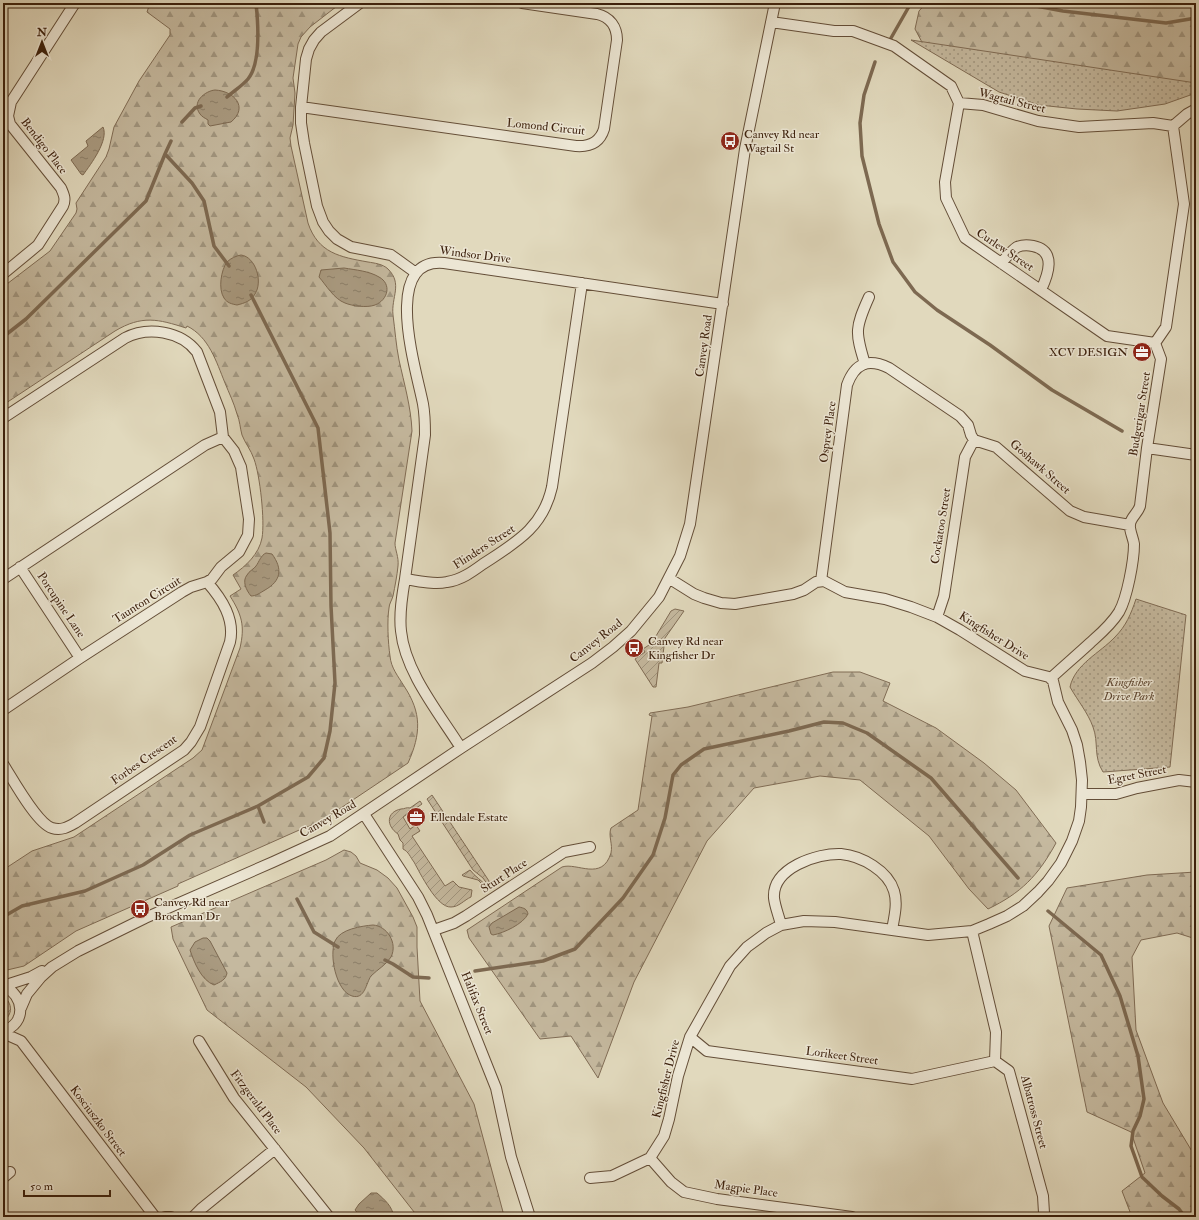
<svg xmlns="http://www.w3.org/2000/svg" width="1199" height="1220" font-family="'IM FELL Double Pica',serif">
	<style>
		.forest { fill: url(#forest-firs); stroke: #806c55 }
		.park { fill: url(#park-dots); stroke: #806c55 }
		.garden { fill: url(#garden-furrows); stroke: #806c55 }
		.water { fill: url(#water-ripples); stroke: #7d6951 }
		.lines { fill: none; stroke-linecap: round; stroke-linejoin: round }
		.stream { stroke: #7d6951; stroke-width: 3.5 }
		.street-casing { stroke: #644e38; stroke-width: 12 }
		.street { stroke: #ece6d4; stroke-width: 10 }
		.labels { text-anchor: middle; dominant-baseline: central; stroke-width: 3; stroke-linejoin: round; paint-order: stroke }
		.street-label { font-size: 12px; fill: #3b1f0b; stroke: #ece6d4 }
		.poi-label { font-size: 12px; fill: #3b1f0b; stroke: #ece6d4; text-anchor: start }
		.park-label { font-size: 12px; font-style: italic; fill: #5e4630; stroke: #ece6d4 }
	</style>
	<defs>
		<pattern id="forest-firs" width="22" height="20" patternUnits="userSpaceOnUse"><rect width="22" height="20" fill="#c5b99f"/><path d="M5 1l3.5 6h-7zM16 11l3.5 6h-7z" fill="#a19680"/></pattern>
		<pattern id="park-dots" width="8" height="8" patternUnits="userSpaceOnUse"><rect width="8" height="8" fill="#c5b99f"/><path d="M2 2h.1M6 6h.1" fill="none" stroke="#a19680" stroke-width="1.8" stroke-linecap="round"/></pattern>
		<pattern id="garden-furrows" width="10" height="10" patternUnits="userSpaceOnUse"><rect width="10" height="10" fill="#c5b99f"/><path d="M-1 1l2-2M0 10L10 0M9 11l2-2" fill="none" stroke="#a19680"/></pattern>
		<pattern id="water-ripples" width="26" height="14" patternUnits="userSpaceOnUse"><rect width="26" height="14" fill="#a99a80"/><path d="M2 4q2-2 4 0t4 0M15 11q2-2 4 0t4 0" fill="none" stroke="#8b7d67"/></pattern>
	</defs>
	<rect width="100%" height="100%" fill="#e1d9bd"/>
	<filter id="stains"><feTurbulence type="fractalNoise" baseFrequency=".005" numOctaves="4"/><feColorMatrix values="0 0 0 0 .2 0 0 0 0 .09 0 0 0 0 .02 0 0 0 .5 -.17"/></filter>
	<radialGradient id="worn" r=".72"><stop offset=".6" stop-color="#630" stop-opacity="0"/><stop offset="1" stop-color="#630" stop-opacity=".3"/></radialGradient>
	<!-- forest -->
	<path class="forest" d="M 150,3 L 341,3 L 310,27 L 301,37 L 298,44 L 293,78 L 295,93 L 293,125 L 290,138 L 291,146 L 308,223 C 318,253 340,257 368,262 C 374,263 383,264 388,269 C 403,284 391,297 393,315 C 395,330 396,345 399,360 C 404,383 411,407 412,431 L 395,543 C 395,550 399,557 398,566 C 397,576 395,586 393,596 C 392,600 389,604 389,608 C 387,620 388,643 390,656 C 391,668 398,676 404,686 C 422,713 421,734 408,763 L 317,824 L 317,823 L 297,831 L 178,884 L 178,886 L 76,931 L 24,966 L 3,971 L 3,870 L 32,851 L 74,837 L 193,758 L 202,750 L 240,648 C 245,626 242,615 230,596 L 241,589 L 233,575 C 246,566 259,554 262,538 C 265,521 260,475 254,459 C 251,450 245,443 242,435 C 240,428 240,421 237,414 C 234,403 229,393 225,383 C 216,361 209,337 187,326 L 186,328 C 158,319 142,315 115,331 L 3,405 L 3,287 L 50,251 L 76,213 L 77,209 L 76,203 L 106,157 L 109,149 L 114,127 L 139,81 L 170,35 L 170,29 L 147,12 Z
		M 926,3 L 1196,3 L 1196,90 L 924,46 L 915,29 L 919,11 Z
		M 833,672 L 860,672 L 890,683 L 883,701 L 936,728 L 984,763 L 1016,790 L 1056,843 C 1038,876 1021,893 988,909 L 969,889 L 929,836 L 860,780 L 820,776 L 754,788 L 707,841 L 634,982 L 598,1078 L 571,1036 L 540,1039 L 469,938 L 467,930 L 562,867 C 577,862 602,882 611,853 C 613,844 608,836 611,828 L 638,810 L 652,716 L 649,715 L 650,713 L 688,707 Z
		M 344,850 L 351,852 L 356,856 L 360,863 L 377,870 L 388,878 L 397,888 L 413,917 L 417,927 L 417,947 L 420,1001 L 474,1104 L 503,1212 L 495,1217 L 418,1217 L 364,1148 L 306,1087 L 207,1010 L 173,939 L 171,927 L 326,860 Z
		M 1196,872 L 1196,939 L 1177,933 L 1141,940 L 1132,957 L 1136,1030 L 1163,1103 L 1196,1158 L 1196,1217 L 1132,1217 L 1122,1191 L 1145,1173 L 1131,1132 L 1087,1112 L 1049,926 L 1067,888 L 1147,875 Z"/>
	<!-- park -->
	<path class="park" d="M 911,40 L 1196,83 L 1196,93 L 1165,104 L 1117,111 L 1077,109 L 1039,105 L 999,92 Z
		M 1136,599 L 1186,615 L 1170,767 L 1103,772 C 1093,756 1099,743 1093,727 C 1088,713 1078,701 1070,687 C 1075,664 1100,653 1115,637 C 1126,626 1131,614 1136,599 Z"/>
	<!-- garden -->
	<path class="garden" d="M 675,609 L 684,611 L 665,638 L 662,663 L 659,663 L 656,687 L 653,687 L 635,659 L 645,652 L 643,649 L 655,641 L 656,636 L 671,611 Z
		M 432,795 L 493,887 L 490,888 L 483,878 L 473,870 L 427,799 Z
		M 420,801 L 422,804 L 403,817 L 410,829 L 416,825 L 420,831 L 412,836 L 445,886 L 453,881 L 459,887 L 472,890 L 471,897 C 464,900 459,907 451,907 C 437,908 420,873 414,862 C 410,857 409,852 403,849 L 403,843 L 400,840 L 398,834 C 386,826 386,812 401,809 C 405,809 406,807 410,808 Z
		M 470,870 C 475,877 482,880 487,887 L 486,888 L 478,880 L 463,876 L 462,875 Z
		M 3,996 C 13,1003 13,1015 3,1021 Z"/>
	<!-- water -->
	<path class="water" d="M 215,90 C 234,91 249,107 231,122 L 210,126 L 208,124 L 208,120 C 205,118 202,117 200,114 C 191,102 205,91 215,90 Z
		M 103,127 C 109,140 91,164 83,175 L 81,174 L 71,160 L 88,146 L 86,141 Z
		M 241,255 C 256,257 263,282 255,294 C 251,301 245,303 237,305 C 232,304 227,303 224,298 C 218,289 221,270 227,262 C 231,258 236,256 241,255 Z
		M 344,268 C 356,270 369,271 379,277 C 392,284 388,300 375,305 C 367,308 352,306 345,303 C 334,299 326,285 319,277 L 321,270 Z
		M 266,553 L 272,554 C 283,569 281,581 265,590 C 260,593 256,596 251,596 C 246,590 242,581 247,575 C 249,571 254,569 256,566 C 259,562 261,555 266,553 Z
		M 519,907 C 524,908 527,909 528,914 C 523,924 504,933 493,935 L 491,934 L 489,927 L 492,923 Z
		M 373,925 C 387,926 398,943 391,957 C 386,965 378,969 371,976 C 366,983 365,1000 352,996 C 336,991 329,955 335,941 C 340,929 362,926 373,925 Z
		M 203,938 L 207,938 L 210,941 L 227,973 C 226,980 220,982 214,985 C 201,980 194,962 190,950 L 195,942 Z
		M 371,1193 L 377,1193 C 385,1200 392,1206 394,1217 L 361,1217 L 355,1210 L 359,1204 Z"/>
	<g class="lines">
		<!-- stream -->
		<path class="stream" d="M 1020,3 L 1063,11 L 1166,23 L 1196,18
			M 891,38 L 911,3
			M 875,62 L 864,95 L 860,123 L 862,156 L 879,224 L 893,262 L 915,292 L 937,310 L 990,345 L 1052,390 L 1122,431
			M 227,97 C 234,91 243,85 248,79 C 261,63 258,22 256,3
			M 182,122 L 195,108 L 201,106
			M 171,141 L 165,154 L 192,183 L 204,201 L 214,246 L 229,266
			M 251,295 L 318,428 L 330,533 L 331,606 L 335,683 L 330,731 L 324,758 L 308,777 L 258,806 L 264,822
			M 3,337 L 26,319 L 146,201 L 165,154
			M 297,899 L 314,932 L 338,947
			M 1048,911 L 1101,955 L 1120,996 L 1138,1056 L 1144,1099 L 1140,1116 L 1133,1131 L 1131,1146 L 1142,1177 L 1162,1196 L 1179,1209 L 1185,1217
			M 3,917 L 22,906 L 85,891 L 143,865 L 190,835 L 258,806
			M 385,960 L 393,964 L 413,977 L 429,978
			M 475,971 L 543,961 L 575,949 L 623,898 L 653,855 L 665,818 L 673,775 L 681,765 L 704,749 L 789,731 L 824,722 L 843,723 L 867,733 L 931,778 L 1018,878"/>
		<defs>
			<path id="street" d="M 360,3 L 321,32 L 314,40 L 309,49 L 306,59 L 301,107 L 301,123 L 304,143 L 317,206 L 323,222 L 329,231 L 337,239 L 351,247 L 391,255 L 416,273
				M 771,22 L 834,31 L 853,31 L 894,46 L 951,86 L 959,103 L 983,105 L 1038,121 L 1079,127 L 1153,123 L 1173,126 L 1187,114 L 1196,109
				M 959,103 L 945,182 L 946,198 L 965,238 L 1107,336 L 1155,343
				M 301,107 L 576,146 C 590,147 600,142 604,129 L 617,40 C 617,27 610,17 597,14 L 522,3
				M 1001,263 C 1006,258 1011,251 1017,247 C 1022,245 1028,245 1033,246 C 1057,251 1048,275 1041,290
				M 3,274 L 38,245 L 63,206 C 66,199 64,195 61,188 L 10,124 L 8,116 L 11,102 L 75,3
				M 865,364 C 855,332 855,328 869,297
				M 3,418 L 125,338 C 148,326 181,331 197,352 L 220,412 L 223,437 L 205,445 L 3,579
				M 1147,448 L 1196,455
				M 20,567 L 80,658
				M 405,579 L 425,435 C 425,425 425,415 423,404 C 417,372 380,257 444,263 L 723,304
				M 821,581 L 847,385 C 855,363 868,358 889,368 L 960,416 L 968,425 L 971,435 L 974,440 L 996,447 L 1070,511 L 1084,517 L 1130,525
				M 937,617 L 944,596 L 965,457 L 974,440
				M 1051,678 C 1064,666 1077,655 1090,643 C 1100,634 1111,625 1119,612 C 1127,598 1134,561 1134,544 C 1133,537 1129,530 1130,524 C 1131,517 1138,513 1140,506 L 1147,448 L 1161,359 L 1155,343 L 1166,327 L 1184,204 L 1173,126
				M 3,710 L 80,658 L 182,592 L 191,587 L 207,582 L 212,579 L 221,567 L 239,552 L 248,535 L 249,519 L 241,467 L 234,451 L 223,437
				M 461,748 C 439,713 405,672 401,631 C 399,614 402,596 405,579 C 419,581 434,585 447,582 C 461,580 472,572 483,564 C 515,543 543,528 552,487 L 582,283
				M 3,764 C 12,778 37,824 52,828 C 61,831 68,827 75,823 L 184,750 L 191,742 L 200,727 L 230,642 C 235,619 222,599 207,582
				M 1082,794 L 1116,794 L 1137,788 L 1179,780 L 1196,782
				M 364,814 L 418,897 L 427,915 L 496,1088 L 511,1157 L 530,1217
				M 781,925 C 779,916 775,907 774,898 C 772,868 817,853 841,854 C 862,856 888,871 894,891 C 898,904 894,918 892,930
				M 434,930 L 454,923 L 466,916 L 564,852 L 590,847
				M 972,931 L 996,1032 L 995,1061 L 1009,1071 L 1043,1196 L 1044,1213 L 1042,1217
				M 3,986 C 25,995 27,1024 3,1031
				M 3,986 L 31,977 L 42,971
				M 21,1008 L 27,994 L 41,977 L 52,967 L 78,951 L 145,918 L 273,862 L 330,836 L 461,748 L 592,663 L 613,647 L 631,631 L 659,597 L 680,556 L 690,524 L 745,149 L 775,3
				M 3,1033 L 21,1041 L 155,1217
				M 690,1037 L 707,1051 L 912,1079 L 995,1061
				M 199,1041 L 234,1098 L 329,1217
				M 650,1158 L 671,1182 L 684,1192 L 717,1199 L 852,1217
				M 3,1178 L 10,1172
				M 590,1178 L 612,1176 L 650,1158 L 664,1136 L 669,1119 L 678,1076 L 690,1037 L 730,966 L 747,947 L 766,933 L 781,925 L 804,921 L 835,922 L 928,935 L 972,931 L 989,924 L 1007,916 L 1023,906 L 1038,892 L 1048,881 L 1061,863 L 1072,841 L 1079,821 L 1081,807 L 1082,780 L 1080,762 L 1077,745 L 1072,730 L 1058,702 L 1053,681 L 1049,677 L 1025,671 L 960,630 L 937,617 L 911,607 L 885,599 L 845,592 L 824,581 L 816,582 L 804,590 L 793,594 L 735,604 L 721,603 L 704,598 L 694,594 L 670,579
				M 165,1217 L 171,1217
				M 193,1217 L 201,1209 L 275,1149"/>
		</defs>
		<!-- street casing -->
		<use href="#street" class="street-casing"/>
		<!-- street -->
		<use href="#street" class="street"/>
	</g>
	<!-- icons -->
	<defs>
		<symbol id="bus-disc" viewBox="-11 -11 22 22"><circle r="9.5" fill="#8f2418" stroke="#ece6d4"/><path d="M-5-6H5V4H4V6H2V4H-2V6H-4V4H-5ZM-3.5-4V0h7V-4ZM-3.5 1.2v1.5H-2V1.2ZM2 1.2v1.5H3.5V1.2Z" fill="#fff"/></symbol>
		<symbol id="office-disc" viewBox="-11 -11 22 22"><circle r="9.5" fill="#8f2418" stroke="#ece6d4"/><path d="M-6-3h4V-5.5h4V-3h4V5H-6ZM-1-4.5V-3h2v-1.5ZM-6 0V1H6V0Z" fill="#fff"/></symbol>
	</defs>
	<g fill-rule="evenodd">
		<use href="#bus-disc" x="719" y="130" width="22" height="22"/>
		<use href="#office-disc" x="1131" y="341" width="22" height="22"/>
		<use href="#bus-disc" x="623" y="637" width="22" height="22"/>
		<use href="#office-disc" x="405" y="806" width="22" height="22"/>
		<use href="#bus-disc" x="129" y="898" width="22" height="22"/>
	</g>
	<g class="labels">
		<!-- street labels -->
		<g class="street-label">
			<text transform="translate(1012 101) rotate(14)">Wagtail Street</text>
			<text transform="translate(546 127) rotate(6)">Lomond Circuit</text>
			<text transform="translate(44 146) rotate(52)">Bendigo Place</text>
			<text transform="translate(1005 250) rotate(34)">Curlew Street</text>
			<text transform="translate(475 255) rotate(7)">Windsor Drive</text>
			<text transform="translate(704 346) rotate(-82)">Canvey Road</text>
			<text transform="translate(1140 414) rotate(-81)">Budgerigar Street</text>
			<text transform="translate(828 432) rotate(-82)">Osprey Place</text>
			<text transform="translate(1040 467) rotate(41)">Goshawk Street</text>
			<text transform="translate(941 526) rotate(-81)">Cockatoo Street</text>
			<text transform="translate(484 547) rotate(-33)">Flinders Street</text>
			<text transform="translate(147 600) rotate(-32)">Taunton Circuit</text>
			<text transform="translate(61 605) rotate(56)">Porcupine Lane</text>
			<text transform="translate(994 636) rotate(32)">Kingfisher Drive</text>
			<text transform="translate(596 641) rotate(-38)">Canvey Road</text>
			<text transform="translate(144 760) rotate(-35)">Forbes Crescent</text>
			<text transform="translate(1137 775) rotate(-11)">Egret Street</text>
			<text transform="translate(328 819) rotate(-30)">Canvey Road</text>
			<text transform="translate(504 876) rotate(-33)">Sturt Place</text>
			<text transform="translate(477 1003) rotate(68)">Halifax Street</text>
			<text transform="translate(842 1056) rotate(8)">Lorikeet Street</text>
			<text transform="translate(666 1079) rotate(-76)">Kingfisher Drive</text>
			<text transform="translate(256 1102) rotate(53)">Fitzgerald Place</text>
			<text transform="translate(1034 1112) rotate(75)">Albatross Street</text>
			<text transform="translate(98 1121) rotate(53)">Kosciuszko Street</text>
			<text transform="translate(746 1189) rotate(8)">Magpie Place</text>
		</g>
		<!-- poi labels -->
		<g class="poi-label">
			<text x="744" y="134">Canvey Rd near<tspan x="744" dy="14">Wagtail St</tspan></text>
			<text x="1128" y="352" text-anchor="end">XCV DESIGN</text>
			<text x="648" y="641">Canvey Rd near<tspan x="648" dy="14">Kingfisher Dr</tspan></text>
			<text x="430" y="817">Ellendale Estate</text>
			<text x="154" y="902">Canvey Rd near<tspan x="154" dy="14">Brockman Dr</tspan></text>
		</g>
		<!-- park labels -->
		<g class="park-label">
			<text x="1129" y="682">Kingfisher<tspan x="1129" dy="14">Drive Park</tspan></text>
		</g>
	</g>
	<!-- margin -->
	<rect width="1199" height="1220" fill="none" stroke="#e1d9bd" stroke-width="16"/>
	<rect x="4" y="4" width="1191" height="1212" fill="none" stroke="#3b1f0b" stroke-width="2"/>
	<rect x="8" y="8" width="1183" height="1204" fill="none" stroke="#3b1f0b"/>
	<!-- north arrow -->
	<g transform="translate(42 42)" stroke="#ece6d4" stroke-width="3" paint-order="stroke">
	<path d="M0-3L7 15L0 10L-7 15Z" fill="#3b1f0b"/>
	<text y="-6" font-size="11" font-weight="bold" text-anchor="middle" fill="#3b1f0b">N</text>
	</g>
	<!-- scale -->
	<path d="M24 1190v6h86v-6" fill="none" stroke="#3b1f0b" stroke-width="2"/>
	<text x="30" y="1190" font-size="12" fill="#3b1f0b" stroke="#ece6d4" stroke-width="3" paint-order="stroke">50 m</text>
	<rect width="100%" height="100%" filter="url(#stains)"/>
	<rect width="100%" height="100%" fill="url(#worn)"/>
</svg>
